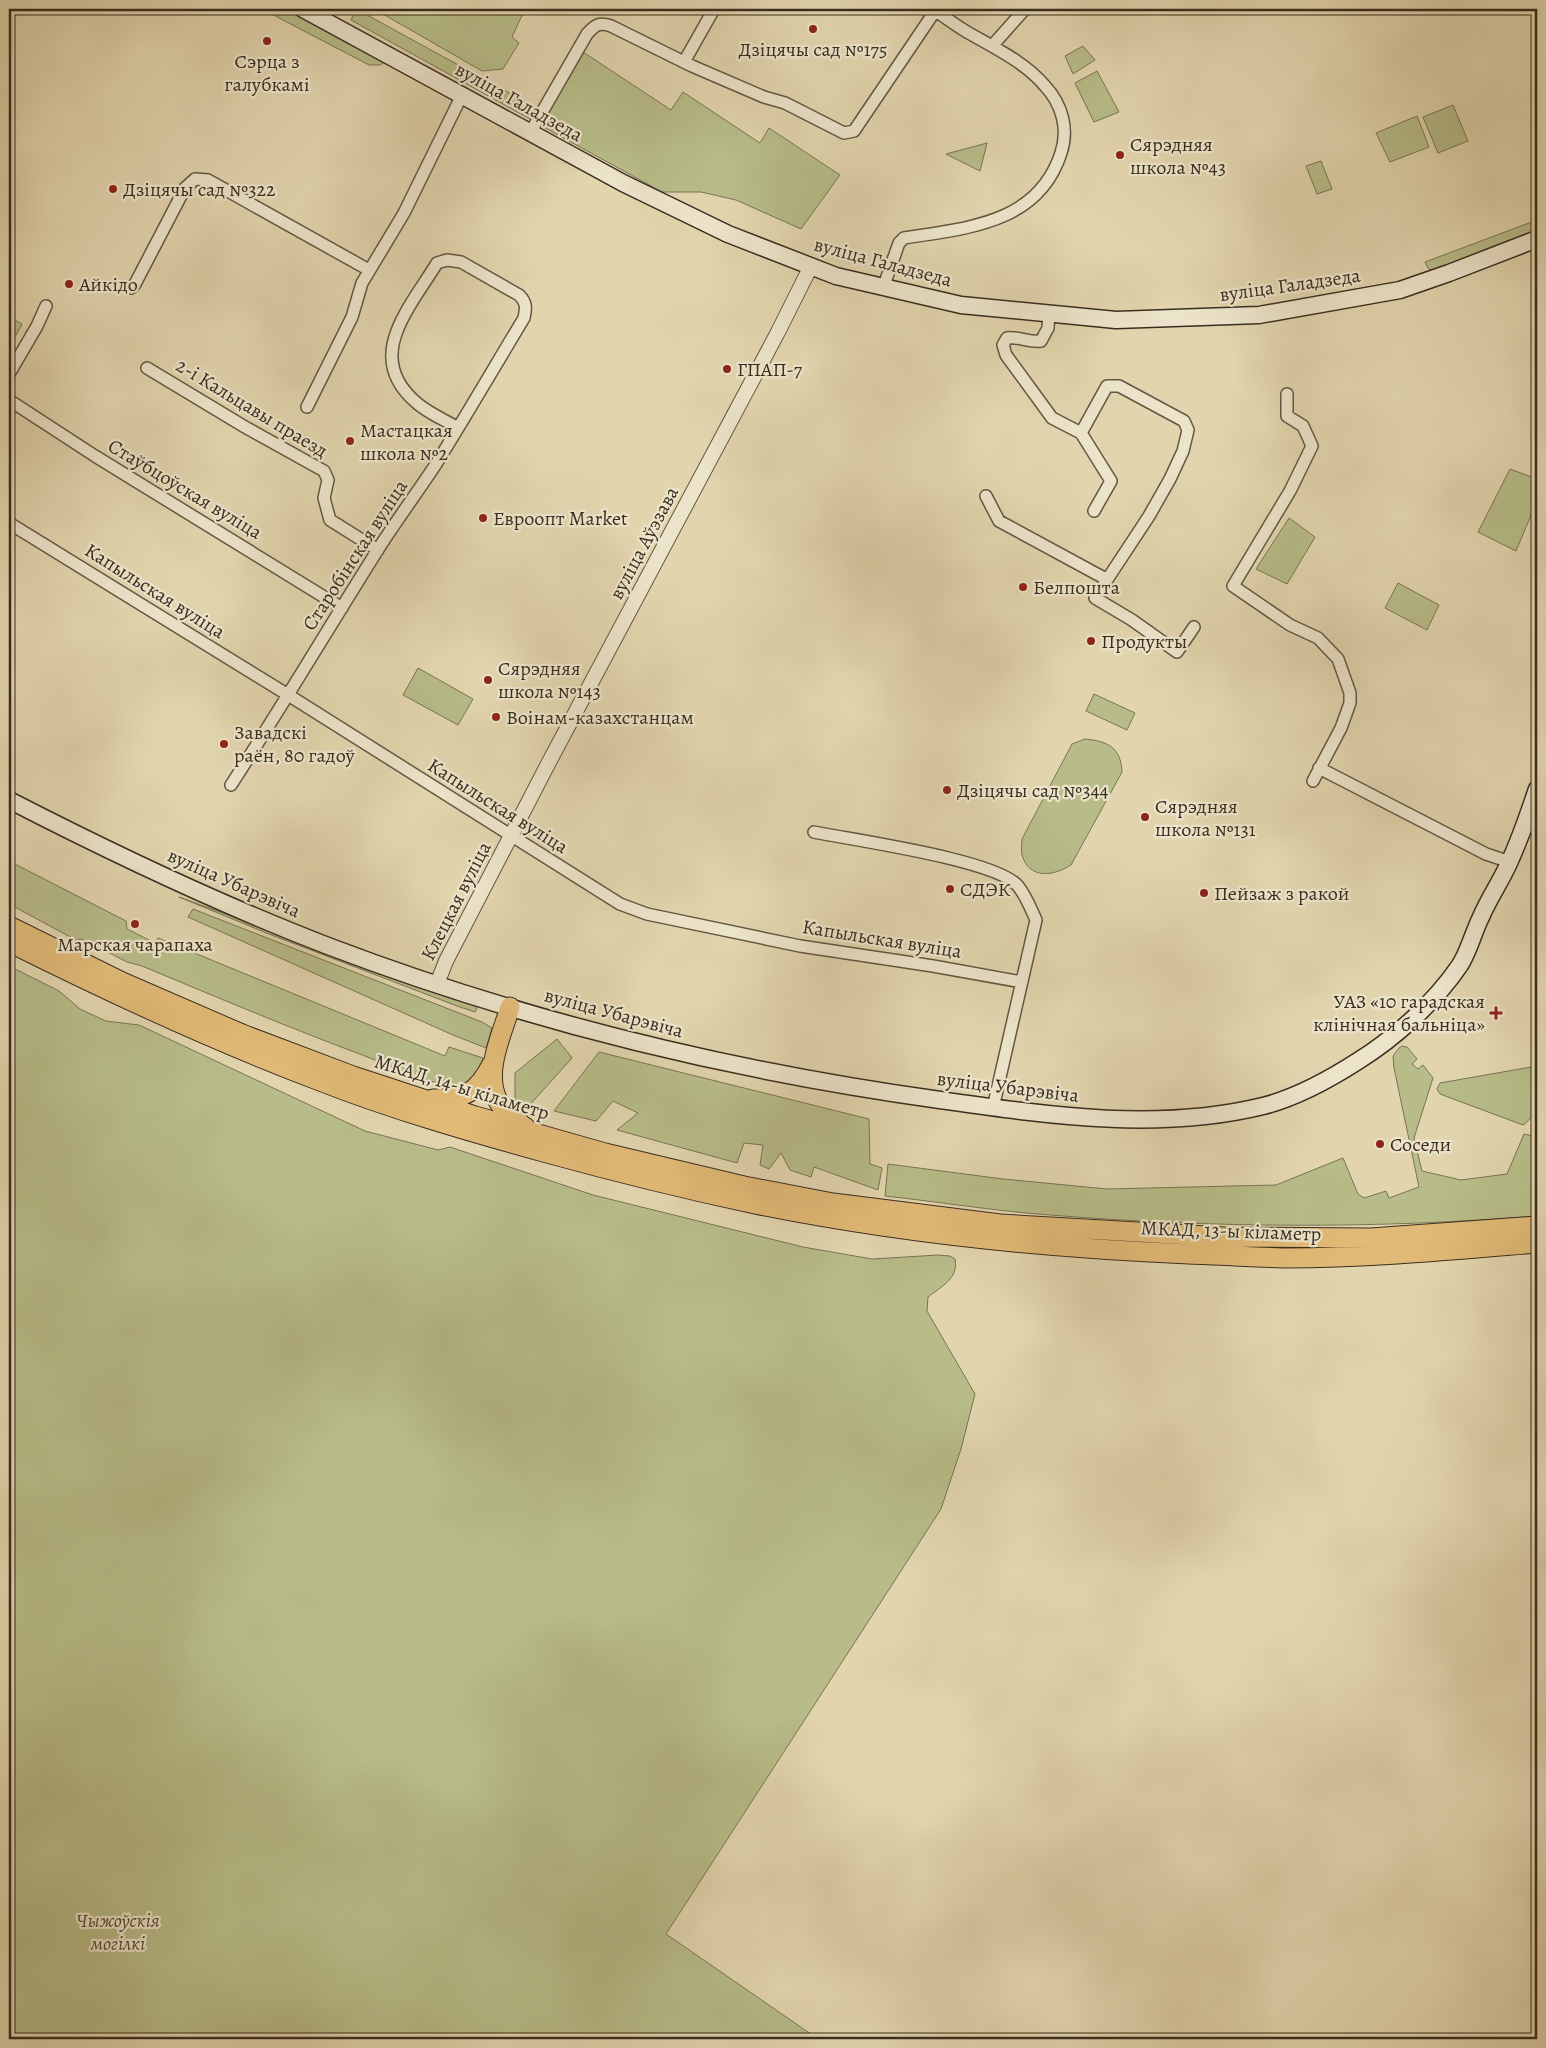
<svg xmlns="http://www.w3.org/2000/svg" width="1546" height="2048" font-family="Alegreya,serif">
	<style>
		.green { fill: #b7bc88; stroke: #787454 }
		.lines { fill: none; stroke-linecap: round; stroke-linejoin: round }
		.minor-casing { stroke: #635743; stroke-width: 14 }
		.tertiary-casing { stroke: #635743; stroke-width: 16 }
		.secondary-casing { stroke: #392d1f; stroke-width: 19 }
		.trunk-casing { stroke: #392d1f; stroke-width: 21 }
		.minor { stroke: #ece4ca; stroke-width: 11 }
		.tertiary { stroke: #ece4ca; stroke-width: 14 }
		.secondary { stroke: #ece4ca; stroke-width: 16 }
		.trunk { stroke: #e1ba77; stroke-width: 19 }
		.poi-dot { fill: #8f2418; stroke: #ece4ca; stroke-width: 2 }
		.labels { text-anchor: middle; dominant-baseline: central; stroke-width: 4.5; stroke-linejoin: round; paint-order: stroke }
		.poi-label { font-size: 20px; fill: #392d1f; stroke: #ece4ca; text-anchor: start }
		.street-label { font-size: 20px; fill: #392d1f; stroke: #ece4ca }
		.park-label { font-size: 20px; font-style: italic; fill: #524a34; stroke: #ece4ca }
	</style>
	<rect width="100%" height="100%" fill="#e2d5ae"/>
	<filter id="stains"><feTurbulence type="fractalNoise" baseFrequency=".004" numOctaves="4"/><feColorMatrix values="0 0 0 0 .2 0 0 0 0 .09 0 0 0 0 .02 0 0 0 .5 -.17"/></filter>
	<radialGradient id="worn" r=".72"><stop offset=".6" stop-color="#630" stop-opacity="0"/><stop offset="1" stop-color="#630" stop-opacity=".3"/></radialGradient>
	<!-- green -->
	<path class="green" d="M 262,9 L 289,9 L 386,61 L 380,65 L 369,65 Z
		M 356,9 L 537,108 L 530,119 L 351,20 Z
		M 386,9 L 525,9 L 512,37 L 519,43 L 503,69 L 482,71 L 383,14 Z
		M 1083,46 L 1095,60 L 1073,74 L 1065,56 Z
		M 583,52 L 671,110 L 683,92 L 760,143 L 769,128 L 840,175 L 801,229 L 736,200 L 701,192 L 662,192 L 540,125 Z
		M 1097,71 L 1119,112 L 1094,122 L 1075,83 Z
		M 1453,105 L 1468,141 L 1438,153 L 1423,117 Z
		M 1417,116 L 1429,147 L 1390,162 L 1376,133 Z
		M 987,143 L 980,171 L 946,154 Z
		M 1321,161 L 1332,189 L 1317,194 L 1306,166 Z
		M 1537,220 L 1537,233 L 1433,272 L 1428,268 L 1425,262 Z
		M 9,317 L 22,324 L 9,348 Z
		M 1510,469 L 1537,479 L 1537,501 L 1516,551 L 1478,532 Z
		M 1289,518 L 1315,537 L 1287,584 L 1256,569 Z
		M 1398,583 L 1439,605 L 1427,630 L 1385,608 Z
		M 418,668 L 473,699 L 458,725 L 403,695 Z
		M 1094,694 L 1135,713 L 1127,730 L 1086,711 Z
		M 1085,739 C 1107,741 1121,747 1122,772 L 1071,865 C 1054,876 1029,880 1022,855 C 1021,850 1022,843 1022,839 L 1072,744 Z
		M 9,861 L 126,921 L 127,929 L 155,943 L 158,938 L 445,1056 L 449,1047 L 483,1058 L 478,1075 L 467,1086 C 432,1087 397,1069 365,1056 C 290,1028 216,997 142,966 L 127,962 L 82,939 L 76,940 L 9,904 Z
		M 179,897 L 459,999 L 475,1006 L 477,1009 L 475,1012 L 457,1006 L 269,934 Z
		M 193,909 L 482,1022 L 492,1028 L 486,1048 L 453,1035 L 188,917 Z
		M 9,966 L 59,991 L 80,1009 L 106,1021 L 139,1025 L 365,1131 L 438,1150 L 450,1147 L 593,1195 L 803,1247 L 872,1259 L 938,1255 L 950,1256 L 955,1259 C 959,1278 942,1286 928,1297 L 927,1311 L 975,1394 L 961,1449 L 941,1509 L 666,1934 L 818,2039 L 9,2039 Z
		M 557,1039 L 572,1058 L 527,1108 L 515,1102 L 515,1073 Z
		M 1402,1046 L 1407,1047 L 1417,1059 L 1412,1064 L 1418,1069 L 1423,1065 L 1433,1078 L 1414,1138 L 1422,1171 L 1461,1180 L 1507,1174 L 1524,1134 L 1537,1137 L 1537,1216 C 1376,1229 1212,1228 1050,1215 C 995,1211 940,1202 885,1196 L 888,1164 L 1003,1179 L 1107,1189 L 1276,1185 L 1343,1158 L 1358,1194 L 1364,1198 L 1386,1191 L 1389,1198 L 1419,1187 L 1394,1068 L 1393,1056 L 1399,1048 Z
		M 599,1052 L 869,1119 L 870,1164 L 882,1168 L 878,1190 L 814,1167 L 811,1177 L 790,1170 L 781,1153 L 769,1169 L 760,1165 L 763,1145 L 744,1143 L 737,1163 L 617,1130 L 638,1113 L 613,1101 L 596,1121 L 554,1111 Z
		M 1537,1066 C 1537,1083 1540,1115 1523,1125 L 1440,1094 L 1437,1089 L 1440,1083 Z"/>
	<g class="lines">
		<defs>
			<path id="minor" d="M 992,46 L 1025,9
				M 684,62 L 714,9
				M 530,133 L 587,34 C 595,25 599,22 611,26 L 692,66 L 764,97 L 785,103 L 844,133 L 854,131 L 935,11
				M 131,288 L 135,284 L 185,188 L 195,179 L 208,180 L 369,270
				M 883,288 L 899,243 L 904,238 C 967,228 1038,224 1061,153 C 1069,129 1062,104 1045,86 C 1025,62 993,47 967,32 C 955,25 944,16 932,9
				M 1049,314 L 1048,328 L 1041,341 C 1029,343 1019,336 1007,338 L 1003,345 L 1006,355 L 1052,418 L 1081,433 L 1111,481 L 1094,511
				M 147,368 L 245,427 L 324,471 L 328,480 L 324,498 L 330,520 L 378,550
				M 9,374 L 37,326 L 46,306
				M 1287,394 L 1287,416 L 1303,426 L 1312,446 L 1290,491 L 1233,586 L 1290,625 L 1318,638 L 1338,659 L 1350,693 L 1350,703 L 1341,728 L 1313,781
				M 9,400 L 95,456 L 342,608
				M 307,407 L 352,317 L 362,283 L 404,213 L 462,95
				M 1081,433 L 1107,386 L 1119,386 L 1184,421 L 1188,430 L 1183,451 L 1170,479 L 1149,516 L 1095,598 L 1132,620 L 1177,652 L 1194,627
				M 986,496 L 999,521 L 1106,579
				M 9,523 L 293,698 L 620,904 L 647,914 L 800,946 L 933,966 L 1022,982
				M 1319,768 L 1486,854 L 1510,862
				M 231,785 C 281,708 328,629 377,551 C 396,521 417,493 436,464 C 466,416 495,366 524,318 C 526,308 527,303 519,295 L 461,262 L 447,260 L 437,263 C 409,309 362,358 418,404 C 430,414 445,420 458,428
				M 814,832 C 853,840 997,860 1018,886 C 1026,896 1031,909 1036,920 L 993,1108"/>
			<path id="tertiary" d="M 437,984 L 446,961 L 548,764 L 778,332 L 811,266"/>
			<path id="secondary" d="M 303,9 L 623,183 L 728,234 L 836,276 L 961,305 L 1116,320 L 1259,315 L 1400,290 L 1449,273 L 1537,239
				M 9,800 C 112,853 219,904 328,946 C 525,1021 731,1071 940,1100 C 1046,1115 1157,1132 1263,1106 C 1295,1098 1330,1079 1358,1061 C 1395,1038 1435,1002 1460,965 C 1469,951 1473,933 1481,917 C 1489,898 1501,881 1509,863 C 1520,839 1529,813 1537,789"/>
			<path id="trunk" d="M 9,926 L 122,982 L 242,1034 L 353,1076 L 475,1116 L 605,1153 L 744,1186 L 833,1203 L 1000,1224 L 1225,1237 L 1371,1238 L 1537,1226
				M 9,942 C 111,993 214,1041 320,1081 C 394,1110 471,1132 547,1153 C 616,1172 685,1189 755,1204 C 897,1233 1044,1248 1189,1254 C 1220,1255 1252,1257 1284,1258 C 1369,1258 1453,1250 1537,1243
				M 510,1007 C 502,1035 483,1072 498,1101 C 504,1112 516,1120 526,1128
				M 433,1099 C 465,1099 477,1093 492,1064"/>
		</defs>
		<!-- minor casing -->
		<use href="#minor" class="minor-casing"/>
		<!-- tertiary casing -->
		<use href="#tertiary" class="tertiary-casing"/>
		<!-- secondary casing -->
		<use href="#secondary" class="secondary-casing"/>
		<!-- trunk casing -->
		<use href="#trunk" class="trunk-casing"/>
		<!-- minor -->
		<use href="#minor" class="minor"/>
		<!-- tertiary -->
		<use href="#tertiary" class="tertiary"/>
		<!-- secondary -->
		<use href="#secondary" class="secondary"/>
		<!-- trunk -->
		<use href="#trunk" class="trunk"/>
	</g>
	<!-- markers -->
	<g class="poi-dot">
		<circle cx="813" cy="29" r="5"/>
		<circle cx="267" cy="41" r="5"/>
		<circle cx="1120" cy="155" r="5"/>
		<circle cx="113" cy="189" r="5"/>
		<circle cx="69" cy="284" r="5"/>
		<circle cx="727" cy="369" r="5"/>
		<circle cx="350" cy="441" r="5"/>
		<circle cx="483" cy="518" r="5"/>
		<circle cx="1023" cy="587" r="5"/>
		<circle cx="1091" cy="641" r="5"/>
		<circle cx="488" cy="680" r="5"/>
		<circle cx="496" cy="717" r="5"/>
		<circle cx="224" cy="744" r="5"/>
		<circle cx="947" cy="790" r="5"/>
		<circle cx="1145" cy="817" r="5"/>
		<circle cx="950" cy="889" r="5"/>
		<circle cx="1204" cy="893" r="5"/>
		<circle cx="135" cy="924" r="5"/>
		<path d="M1493.5 1005.5h5v5h5v5h-5v5h-5v-5h-5v-5h5z"/>
		<circle cx="1380" cy="1144" r="5"/>
	</g>
	<g class="labels">
		<!-- poi labels -->
		<g class="poi-label">
			<text x="813" y="49" text-anchor="middle">Дзіцячы сад №175</text>
			<text x="267" y="61" text-anchor="middle">Сэрца з<tspan x="267" dy="23">галубкамі</tspan></text>
			<text x="1130" y="144">Сярэдняя<tspan x="1130" dy="23">школа №43</tspan></text>
			<text x="123" y="189">Дзіцячы сад №322</text>
			<text x="79" y="284">Айкідо</text>
			<text x="737" y="369">ГПАП-7</text>
			<text x="360" y="430">Мастацкая<tspan x="360" dy="23">школа №2</tspan></text>
			<text x="493" y="518">Евроопт Market</text>
			<text x="1033" y="587">Белпошта</text>
			<text x="1101" y="641">Продукты</text>
			<text x="498" y="668">Сярэдняя<tspan x="498" dy="23">школа №143</tspan></text>
			<text x="506" y="717">Воінам-казахстанцам</text>
			<text x="234" y="732">Завадскі<tspan x="234" dy="23">раён, 80 гадоў</tspan></text>
			<text x="957" y="790">Дзіцячы сад №344</text>
			<text x="1155" y="806">Сярэдняя<tspan x="1155" dy="23">школа №131</tspan></text>
			<text x="960" y="889">СДЭК</text>
			<text x="1214" y="893">Пейзаж з ракой</text>
			<text x="135" y="944" text-anchor="middle">Марская чарапаха</text>
			<text x="1485" y="1001" text-anchor="end">УАЗ «10 гарадская<tspan x="1485" dy="23">клінічная бальніца»</tspan></text>
			<text x="1390" y="1144">Соседи</text>
		</g>
		<!-- street labels -->
		<g class="street-label">
			<text transform="translate(519 102) rotate(29)">вуліца Галадзеда</text>
			<text transform="translate(883 262) rotate(15)">вуліца Галадзеда</text>
			<text transform="translate(1290 285) rotate(-8)">вуліца Галадзеда</text>
			<text transform="translate(252 408) rotate(31)">2-і Кальцавы праезд</text>
			<text transform="translate(185 489) rotate(31)">Стаўбцоўская вуліца</text>
			<text transform="translate(644 543) rotate(-62)">вуліца Аўэзава</text>
			<text transform="translate(355 555) rotate(-57)">Старобінская вуліца</text>
			<text transform="translate(155 591) rotate(32)">Капыльская вуліца</text>
			<text transform="translate(498 806) rotate(32)">Капыльская вуліца</text>
			<text transform="translate(234 883) rotate(24)">вуліца Убарэвіча</text>
			<text transform="translate(456 901) rotate(-63)">Клецкая вуліца</text>
			<text transform="translate(882 939) rotate(9)">Капыльская вуліца</text>
			<text transform="translate(614 1013) rotate(15)">вуліца Убарэвіча</text>
			<text transform="translate(462 1087) rotate(17)">МКАД, 14-ы кіламетр</text>
			<text transform="translate(1008 1087) rotate(7)">вуліца Убарэвіча</text>
			<text transform="translate(1231 1231) rotate(2)">МКАД, 13-ы кіламетр</text>
		</g>
		<!-- park labels -->
		<g class="park-label">
			<text x="118" y="1920">Чыжоўскія<tspan x="118" dy="23">могілкі</tspan></text>
		</g>
	</g>
	<!-- margin -->
	<rect width="1546" height="2048" fill="none" stroke="#e2d5ae" stroke-width="30"/>
	<rect x="10" y="10" width="1526" height="2028" fill="none" stroke="#392d1f" stroke-width="2.5"/>
	<rect x="15" y="15" width="1516" height="2018" fill="none" stroke="#392d1f"/>
	<rect width="100%" height="100%" filter="url(#stains)"/>
	<rect width="100%" height="100%" fill="url(#worn)"/>
</svg>
